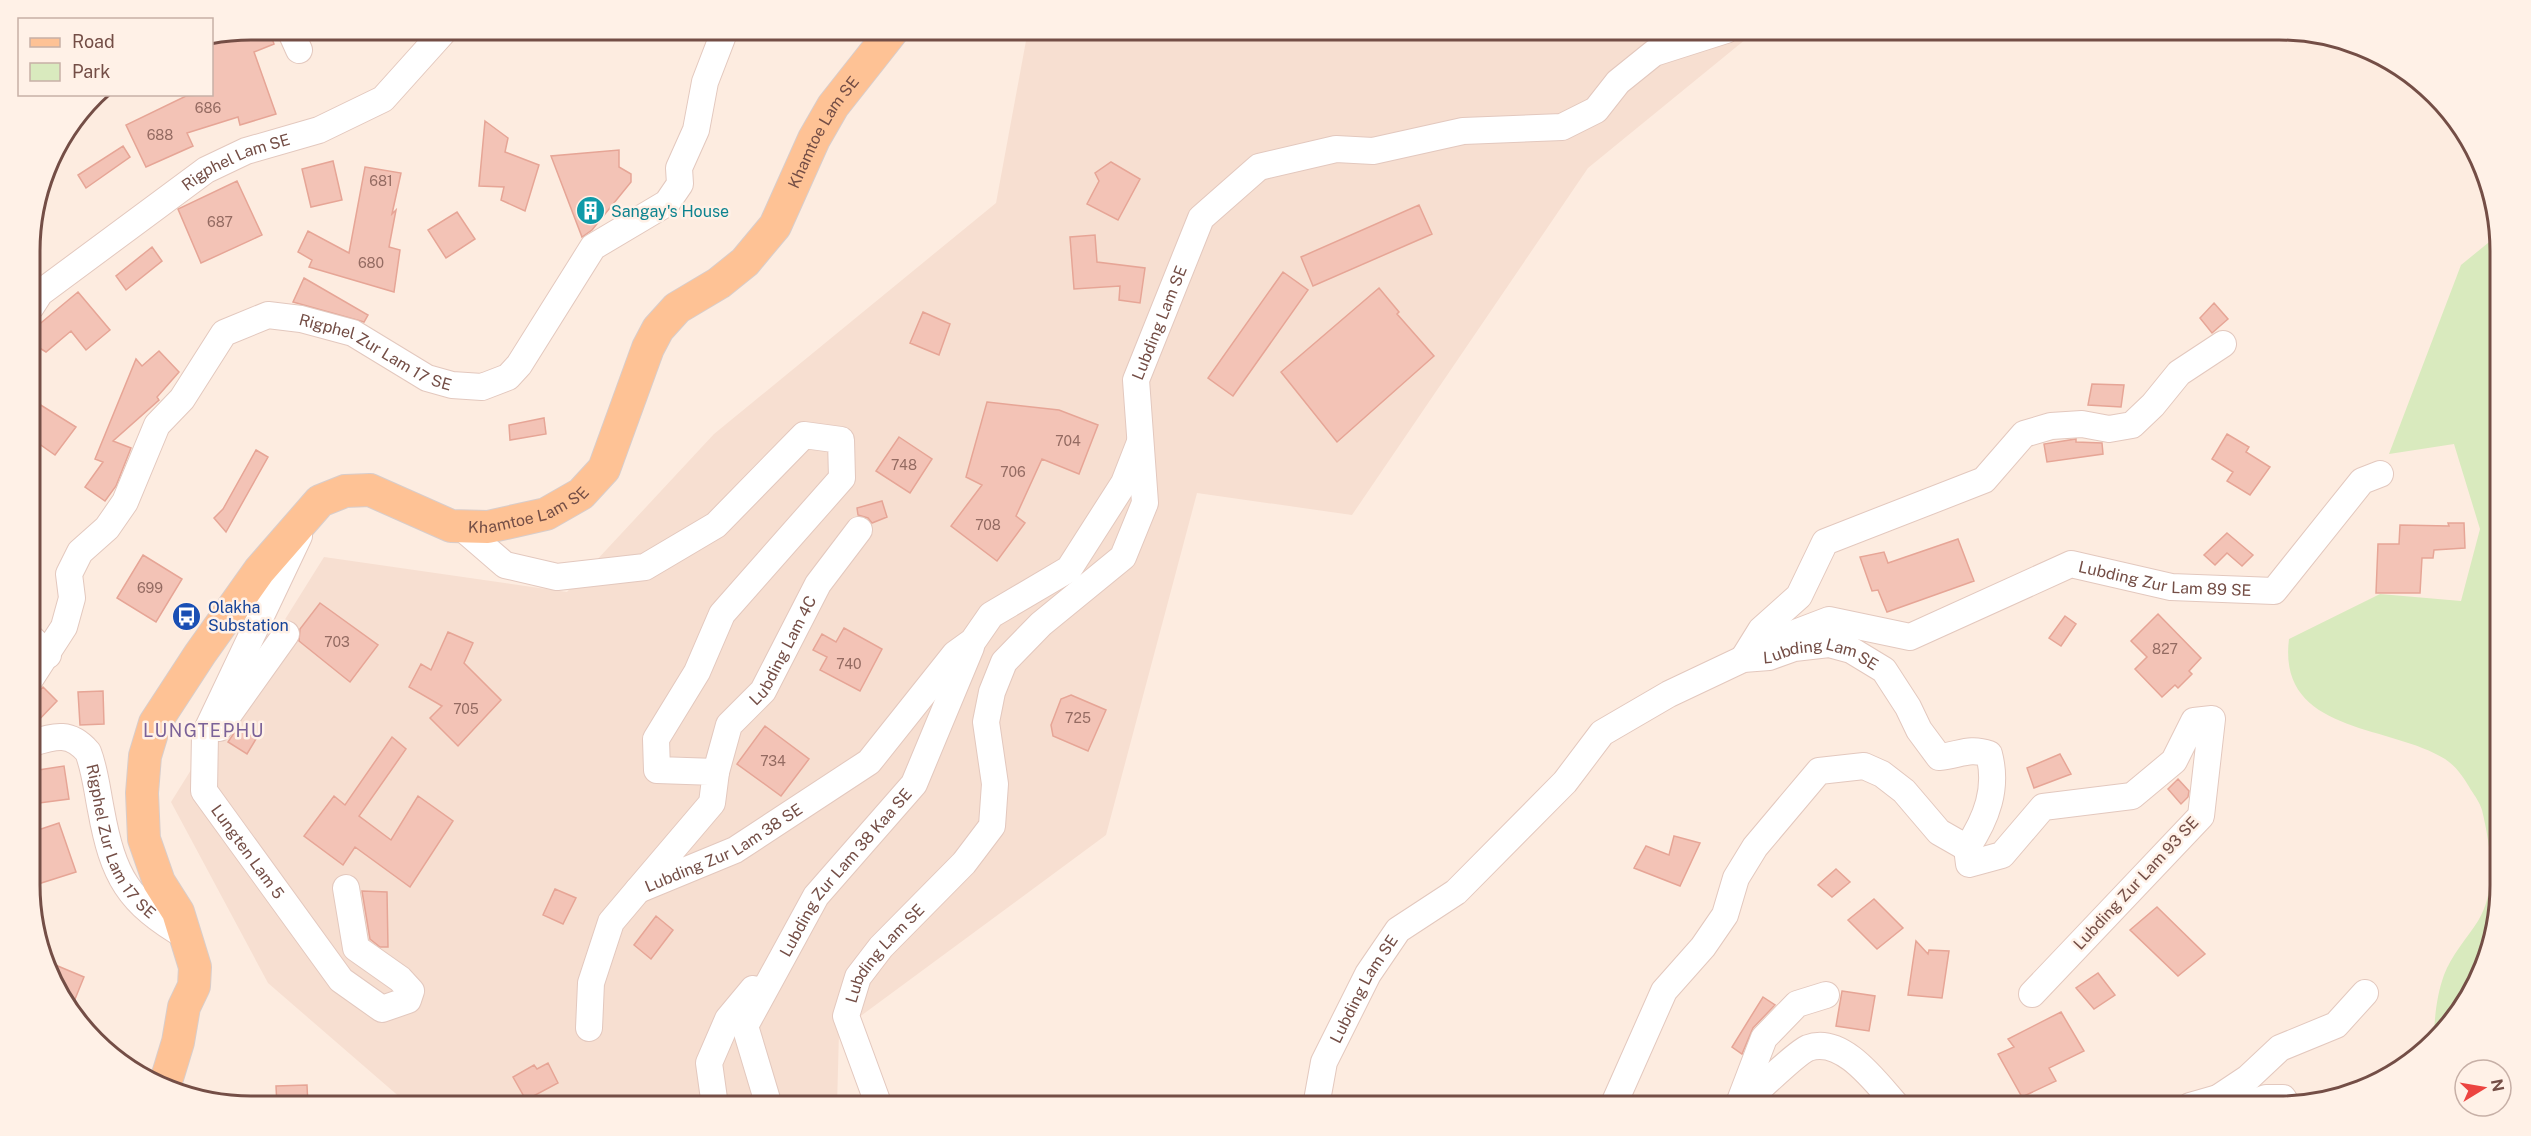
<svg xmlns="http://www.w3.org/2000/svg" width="2531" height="1136" font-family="'Public Sans',sans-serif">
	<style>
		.residential { fill: #f7dfd1 }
		.green { fill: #d9eabe }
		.building { fill: #f3c3b6; stroke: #e6a596; stroke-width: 1.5 }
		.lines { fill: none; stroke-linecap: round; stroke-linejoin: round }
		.minor-casing { stroke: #e3c8be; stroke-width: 28 }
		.major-casing { stroke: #d8cdcb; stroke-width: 34 }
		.minor { stroke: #fff; stroke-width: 26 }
		.major { stroke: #fec295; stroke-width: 32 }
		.labels { text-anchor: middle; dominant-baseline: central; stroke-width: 5; stroke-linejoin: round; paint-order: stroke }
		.number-label { font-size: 14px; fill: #946b62 }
		.street-label { font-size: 16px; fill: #744e46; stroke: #fff1e7 }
		.culture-label { font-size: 16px; fill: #0d838f; stroke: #fff1e7; text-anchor: start }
		.transit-label { font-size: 16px; fill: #164399; stroke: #fff1e7; text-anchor: start }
		.neighbourhood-label { font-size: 18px; letter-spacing: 1.5px; fill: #7b6298; stroke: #fff1e7 }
		.rim { fill: none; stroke: #744e46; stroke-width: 3 }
	</style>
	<rect width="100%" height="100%" fill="#fdece0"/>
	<!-- residential -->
	<path class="residential" d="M 1028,30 L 1757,30 L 1588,168 L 1352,515 L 1197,493 L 1106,835 L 839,1032 L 837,1106 L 410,1106 L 268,983 L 171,802 L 324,557 L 567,592 L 714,434 L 996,203 Z"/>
	<!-- green -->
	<path class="green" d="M 2499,234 L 2501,885 L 2484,970 L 2446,1030 L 2433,1042 C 2435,1018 2436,997 2444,975 C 2451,956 2467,938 2478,921 C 2498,889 2490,844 2482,810 C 2480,803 2475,796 2471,790 C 2464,778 2457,767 2445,759 C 2389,724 2277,734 2289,639 L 2380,594 L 2461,601 L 2480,529 L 2454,444 L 2389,454 L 2461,265 Z"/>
	<!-- building -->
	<path class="building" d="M 252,30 L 269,30 L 274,44 L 254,52 L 276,114 L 240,125 L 238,117 L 187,133 L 193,146 L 146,167 L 126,125 L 186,96 L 212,94 L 212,42 Z
		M 485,121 L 508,138 L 505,152 L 539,165 L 525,211 L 501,200 L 504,187 L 479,186 Z
		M 123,146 L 130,157 L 86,188 L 78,175 Z
		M 619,150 L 619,167 L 631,174 L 631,182 L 592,230 L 582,237 L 551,156 Z
		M 333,161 L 342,200 L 311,207 L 302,169 Z
		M 1111,162 L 1140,179 L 1118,220 L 1087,204 L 1099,181 L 1095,173 Z
		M 365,167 L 401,173 L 392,214 L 396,210 L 389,247 L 400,250 L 394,292 L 309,267 L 312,260 L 298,252 L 308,231 L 349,253 Z
		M 237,181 L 262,235 L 201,263 L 178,209 Z
		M 1419,205 L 1432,234 L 1313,286 L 1301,257 Z
		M 457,212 L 475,239 L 446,258 L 428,230 Z
		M 1095,235 L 1097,262 L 1145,268 L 1140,303 L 1119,300 L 1120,286 L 1074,289 L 1070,237 Z
		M 152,247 L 162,261 L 126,290 L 116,276 Z
		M 1283,272 L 1308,290 L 1233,396 L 1208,378 Z
		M 304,278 L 368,315 L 364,322 L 293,302 Z
		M 1379,288 L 1399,312 L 1397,314 L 1434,356 L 1337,442 L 1281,372 Z
		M 78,292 L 110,330 L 86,350 L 71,331 L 46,352 L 38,347 L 36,327 Z
		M 2214,303 L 2228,319 L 2212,333 L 2200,318 Z
		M 923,312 L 950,324 L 939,355 L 910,343 Z
		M 159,351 L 179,372 L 157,397 L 159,400 L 113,441 L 131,448 L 116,486 L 105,501 L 85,487 L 103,462 L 95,459 L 136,359 L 142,366 Z
		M 2092,384 L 2124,385 L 2121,407 L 2088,405 Z
		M 31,399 L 76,427 L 55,455 L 31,438 Z
		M 987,402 L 1059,410 L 1098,425 L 1079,474 L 1042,459 L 1016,516 L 1025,523 L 997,561 L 951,526 L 982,485 L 966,477 Z
		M 544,418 L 546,434 L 510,440 L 509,425 Z
		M 2227,434 L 2249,447 L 2246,452 L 2270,467 L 2250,495 L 2227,481 L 2233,472 L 2212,459 Z
		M 899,437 L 932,459 L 910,493 L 876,471 Z
		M 2076,439 L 2076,442 L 2102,443 L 2103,454 L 2047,462 L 2044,444 Z
		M 256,450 L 268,457 L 226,532 L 214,518 L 223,509 Z
		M 882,501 L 887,517 L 872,523 L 868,518 L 858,515 L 857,508 Z
		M 2448,523 L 2464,523 L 2465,548 L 2434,550 L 2433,558 L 2422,558 L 2420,593 L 2376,593 L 2378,544 L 2399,544 L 2400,525 L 2449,526 Z
		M 2227,533 L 2253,555 L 2242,566 L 2227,553 L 2215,565 L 2204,555 Z
		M 1958,539 L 1974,581 L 1887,612 L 1878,590 L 1872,591 L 1860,557 L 1884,552 L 1888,563 Z
		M 143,555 L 182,579 L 156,622 L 117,598 Z
		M 320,603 L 378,645 L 350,682 L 299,641 L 300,629 Z
		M 2158,614 L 2201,658 L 2189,671 L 2192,674 L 2178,688 L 2175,685 L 2162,697 L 2135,669 L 2147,657 L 2131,641 Z
		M 2065,616 L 2076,624 L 2061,646 L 2049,638 Z
		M 844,628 L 882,649 L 860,691 L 820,670 L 827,657 L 813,650 L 822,634 L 836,642 Z
		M 448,632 L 473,643 L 464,663 L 501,700 L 458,746 L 430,718 L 442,706 L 409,687 L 421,664 L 431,670 Z
		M 43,687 L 57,701 L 32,727 L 31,699 Z
		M 103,691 L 104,724 L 80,725 L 78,692 Z
		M 1071,695 L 1106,710 L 1088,751 L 1053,736 L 1051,725 L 1061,699 Z
		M 765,726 L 809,759 L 781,796 L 737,764 Z
		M 238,727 L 256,739 L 247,754 L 228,742 Z
		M 392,737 L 406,749 L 359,816 L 391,840 L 418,796 L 453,821 L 410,887 L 355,847 L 343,865 L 304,836 L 334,796 L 345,805 Z
		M 2060,754 L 2071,774 L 2034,788 L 2027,768 Z
		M 64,766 L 69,799 L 32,804 L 32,771 Z
		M 2178,779 L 2189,791 L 2188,797 L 2181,804 L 2168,789 Z
		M 59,823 L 76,872 L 35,885 L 32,875 L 32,832 Z
		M 1674,836 L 1700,843 L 1680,886 L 1634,868 L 1646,846 L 1669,855 Z
		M 1836,869 L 1850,882 L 1832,897 L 1818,885 Z
		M 555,889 L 576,898 L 563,924 L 543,915 Z
		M 362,891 L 387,892 L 388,947 L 380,947 L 370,939 Z
		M 1874,899 L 1903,928 L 1877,949 L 1848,920 Z
		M 2157,907 L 2205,954 L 2178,976 L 2130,930 Z
		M 656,916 L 673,930 L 651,959 L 634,945 Z
		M 1916,941 L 1928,954 L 1929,950 L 1949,951 L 1942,998 L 1908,995 Z
		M 53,964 L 84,977 L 71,1009 L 61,983 Z
		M 2098,973 L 2115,995 L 2094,1009 L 2076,988 Z
		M 1842,991 L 1875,996 L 1869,1031 L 1836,1026 Z
		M 1763,997 L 1775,1005 L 1753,1028 L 1742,1054 L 1732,1047 Z
		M 2061,1012 L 2084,1051 L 2049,1068 L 2056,1081 L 2022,1097 L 1998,1054 L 2014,1047 L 2008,1039 Z
		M 548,1063 L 558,1083 L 526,1100 L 513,1077 L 534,1065 L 537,1069 Z
		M 307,1085 L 308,1106 L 277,1106 L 276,1086 Z"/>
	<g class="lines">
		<defs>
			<g id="minor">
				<path d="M 290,30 L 299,50"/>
				<path id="s1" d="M 31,307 L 40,293 L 206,170 L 246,151 L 319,130 L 383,99 L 445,30"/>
				<path id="s2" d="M 461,527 L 505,565 L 557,577 L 645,567 L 716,525 L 804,435 L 841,440 L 842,478 L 722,614 L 697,672 L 656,739 L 657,770 L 716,772 L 712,803 L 638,890 L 735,850 L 869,762 L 955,654 L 973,641 L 991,615 L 1069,569 L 1124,483 L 1140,442"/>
				<path id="s3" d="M 299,536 L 205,734 L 204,791 L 341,980 L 382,1009 L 408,1000 L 411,991 L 400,979 L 356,948 L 346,888"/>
				<path d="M 31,638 L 48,655"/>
				<path id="s4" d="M 1774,641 L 1829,620 L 1910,637 L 2071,564 L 2171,587 L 2274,591 L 2362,481 L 2380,474"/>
				<path d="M 1743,659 L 1761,630 L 1799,596 L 1825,542 L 1984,480 L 2024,434 L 2051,426 L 2082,424 L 2109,429 L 2132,425 L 2153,405 L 2179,373 L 2223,344"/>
				<path id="s5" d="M 31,678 L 64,627 L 72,598 L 69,574 L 80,552 L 107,528 L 125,502 L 157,425 L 182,399 L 224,333 L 268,315 L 301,319 L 353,333 L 427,378 L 452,385 L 482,387 L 508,377 L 519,365 L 593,247 L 667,203 L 680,184 L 679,168 L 696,130 L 705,82 L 725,30"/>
				<path d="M 219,728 L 286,634"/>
				<path id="s6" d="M 32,743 C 55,736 70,731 88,752 C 95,770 97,790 101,810 C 113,876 128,903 187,937"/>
				<path id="s7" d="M 716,772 L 729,725 L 763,691 L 818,584 L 859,530"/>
				<path d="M 1967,848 L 1969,864 L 2002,855 L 2043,807 L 2132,796 L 2174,761 L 2194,721 L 2212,719 L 2201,816 L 2032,994"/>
				<path d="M 589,1028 L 591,983 L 611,922 L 638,890"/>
				<path d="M 2218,1098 L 2248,1078 L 2280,1048 L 2336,1025 L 2365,993"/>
				<path d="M 715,1106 L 709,1063 L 728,1019 L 753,989"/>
				<path id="s8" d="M 769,1106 L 745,1026 L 816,896 L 914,784 L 971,647"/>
				<path id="s9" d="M 879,1106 L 846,1016 L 858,977 L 881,947 L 964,863 L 992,826 L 995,784 L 986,722 L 992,692 L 1004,662 L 1041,624 L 1123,557 L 1145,503 L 1136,380 L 1201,218 L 1259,167 L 1336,149 L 1373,151 L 1463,131 L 1562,127 L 1596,110 L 1618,82 L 1654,53 L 1726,30"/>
				<path id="s10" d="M 1316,1106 L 1324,1062 L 1368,974 L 1398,930 L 1456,892 L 1565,782 L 1602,733 L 1669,694 L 1743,659 L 1769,657 L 1794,648 L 1829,644 L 1851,650 L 1884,670 L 1908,707 L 1919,730 L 1939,757 C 1960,755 1969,747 1989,754 C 1998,788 1987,818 1967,848 L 1939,832 L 1904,791 L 1882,774 L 1864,766 L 1819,771 L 1755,847 L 1736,878 L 1725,915 L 1703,947 L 1664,991 L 1613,1106"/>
				<path d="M 1738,1106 L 1764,1038 L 1797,1004 L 1826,995"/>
				<path d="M 1741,1106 C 1754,1094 1796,1053 1808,1048 C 1843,1035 1877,1084 1897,1106"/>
				<path d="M 2190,1106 L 2218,1098 L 2240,1106"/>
				<path d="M 2244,1106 L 2266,1098 L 2283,1098 L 2288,1106"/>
			</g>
			<g id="major">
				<path id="s11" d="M 164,1088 L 178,1042 L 184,1007 L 194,986 L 195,967 L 178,912 L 159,882 L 144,839 L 142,793 L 145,756 L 155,723 L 200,654 L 259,571 L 320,501 L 345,491 L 370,490 L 451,526 L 488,527 L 546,514 L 581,494 L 604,469 L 648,348 L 658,329 L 677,308 L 719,283 L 745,262 L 775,226 L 814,139 L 833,106 L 893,30"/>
			</g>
		</defs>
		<!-- minor casing -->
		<use href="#minor" class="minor-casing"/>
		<!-- major casing -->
		<use href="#major" class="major-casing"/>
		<!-- minor -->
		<use href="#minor" class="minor"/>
		<!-- major -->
		<use href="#major" class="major"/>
	</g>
	<!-- icons -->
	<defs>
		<symbol id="building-disc" viewBox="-11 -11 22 22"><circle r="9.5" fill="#0f9aa8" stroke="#fff1e7"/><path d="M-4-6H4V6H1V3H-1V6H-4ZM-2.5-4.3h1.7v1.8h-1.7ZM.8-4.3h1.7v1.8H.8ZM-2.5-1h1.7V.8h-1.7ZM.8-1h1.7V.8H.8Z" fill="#fff"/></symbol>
		<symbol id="bus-disc" viewBox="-11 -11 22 22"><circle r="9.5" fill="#1a4fb4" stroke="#fff1e7"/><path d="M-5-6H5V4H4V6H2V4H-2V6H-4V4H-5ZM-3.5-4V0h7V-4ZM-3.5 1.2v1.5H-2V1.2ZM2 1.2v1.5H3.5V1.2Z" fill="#fff"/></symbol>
	</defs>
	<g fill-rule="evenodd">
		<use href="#building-disc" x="574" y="194" width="33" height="33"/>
		<use href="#bus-disc" x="170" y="600" width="33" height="33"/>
	</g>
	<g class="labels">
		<!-- number labels -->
		<g class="number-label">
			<text x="208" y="108">686</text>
			<text x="160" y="135">688</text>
			<text x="381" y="181">681</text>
			<text x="220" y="222">687</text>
			<text x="371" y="263">680</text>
			<text x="1068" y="441">704</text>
			<text x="904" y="465">748</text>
			<text x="1013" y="472">706</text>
			<text x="988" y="525">708</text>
			<text x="150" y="588">699</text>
			<text x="337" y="642">703</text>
			<text x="2165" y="649">827</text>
			<text x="849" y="664">740</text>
			<text x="466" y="709">705</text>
			<text x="1078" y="718">725</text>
			<text x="773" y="761">734</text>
		</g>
		<!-- street labels -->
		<g class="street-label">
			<text stroke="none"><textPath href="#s11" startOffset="1384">Khamtoe Lam SE</textPath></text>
			<text stroke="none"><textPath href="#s1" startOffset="254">Rigphel Lam SE</textPath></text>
			<text stroke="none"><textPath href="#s9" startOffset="909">Lubding Lam SE</textPath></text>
			<text stroke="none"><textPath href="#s5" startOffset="568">Rigphel Zur Lam 17 SE</textPath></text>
			<text stroke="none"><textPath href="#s11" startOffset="880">Khamtoe Lam SE</textPath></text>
			<text stroke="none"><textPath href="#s4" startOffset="414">Lubding Zur Lam 89 SE</textPath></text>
			<text stroke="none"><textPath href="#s7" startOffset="142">Lubding Lam 4C</textPath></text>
			<text stroke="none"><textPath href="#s10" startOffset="722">Lubding Lam SE</textPath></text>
			<text stroke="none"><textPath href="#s6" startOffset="158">Rigphel Zur Lam 17 SE</textPath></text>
			<text stroke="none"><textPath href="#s2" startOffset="1138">Lubding Zur Lam 38 SE</textPath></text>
			<text stroke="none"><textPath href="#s3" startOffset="351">Lungten Lam 5</textPath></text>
			<text stroke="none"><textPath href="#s8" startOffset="268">Lubding Zur Lam 38 Kaa SE</textPath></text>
			<text transform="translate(2136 883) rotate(-47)">Lubding Zur Lam 93 SE</text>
			<text stroke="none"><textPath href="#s9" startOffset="171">Lubding Lam SE</textPath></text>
			<text stroke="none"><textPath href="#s10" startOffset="128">Lubding Lam SE</textPath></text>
		</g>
		<!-- culture labels -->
		<g class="culture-label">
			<text x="611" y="211">Sangay's House</text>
		</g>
		<!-- transit labels -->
		<g class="transit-label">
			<text x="208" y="607">Olakha<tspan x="208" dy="18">Substation</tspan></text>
		</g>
		<!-- neighbourhood labels -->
		<g class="neighbourhood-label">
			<text x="204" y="730">LUNGTEPHU</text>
		</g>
	</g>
	<!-- crop -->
	<path d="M0 0H2531V1136H0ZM251 40H2279A211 211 0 0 1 2490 251V885A211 211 0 0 1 2279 1096H251A211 211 0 0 1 40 885V251A211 211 0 0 1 251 40Z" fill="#fff1e7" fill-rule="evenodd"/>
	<path class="rim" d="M251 40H2279A211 211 0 0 1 2490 251V885A211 211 0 0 1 2279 1096H251A211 211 0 0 1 40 885V251A211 211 0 0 1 251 40Z"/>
	<!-- legend -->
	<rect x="18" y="18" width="195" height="78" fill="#fff1e7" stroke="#c7b0a7" stroke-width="1.5"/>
	<rect x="30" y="38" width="30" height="9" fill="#fec295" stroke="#c7b0a7" stroke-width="1.5"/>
	<text x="72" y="48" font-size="18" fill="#744e46">Road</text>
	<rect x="30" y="63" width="30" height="18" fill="#d9eabe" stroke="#c7b0a7" stroke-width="1.5"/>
	<text x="72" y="78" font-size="18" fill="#744e46">Park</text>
	<!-- north arrow -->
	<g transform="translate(2483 1088) rotate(79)"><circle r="28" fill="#fff1e7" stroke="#c7b0a7" stroke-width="1.5"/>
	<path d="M0-4.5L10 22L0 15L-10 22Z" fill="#ec4440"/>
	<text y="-9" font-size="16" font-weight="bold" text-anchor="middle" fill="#744e46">N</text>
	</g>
</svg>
